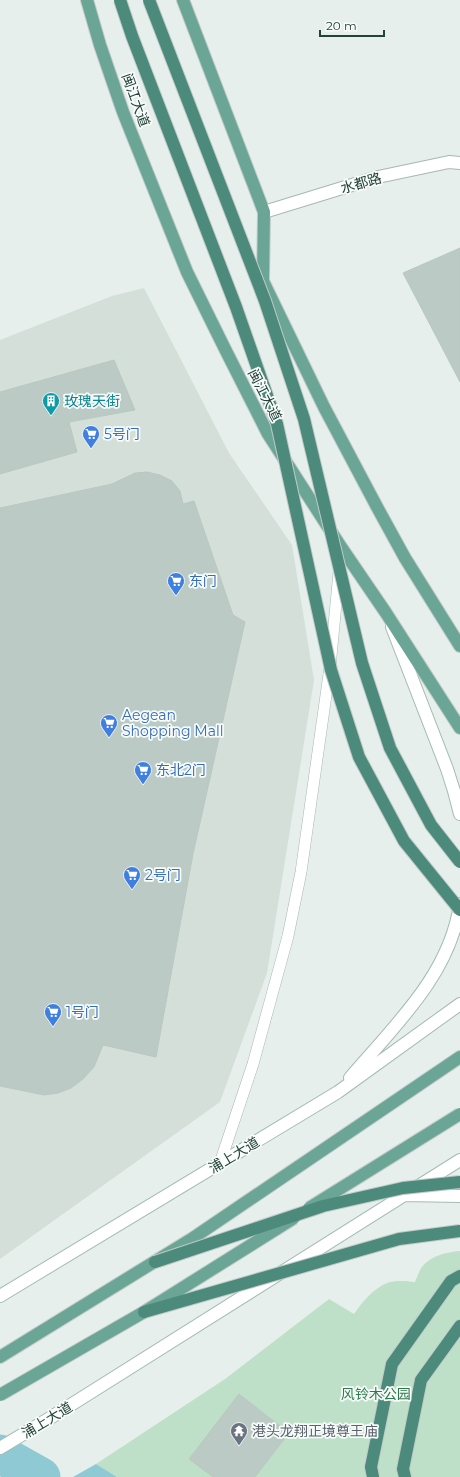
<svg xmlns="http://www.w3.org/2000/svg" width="460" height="1477" font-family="Montserrat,'Noto Sans SC',sans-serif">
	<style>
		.built { fill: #d4dfda }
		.green { fill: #bfe0c8 }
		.water { fill: #8ec9d4 }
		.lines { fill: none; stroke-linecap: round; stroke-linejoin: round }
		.river { stroke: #8ec9d4; stroke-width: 39 }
		.building { fill: #bbcac4; stroke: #b8c9c2 }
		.service-casing { stroke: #a8b8b2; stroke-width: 12 }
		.tertiary-casing { stroke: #a8b8b2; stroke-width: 14 }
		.secondary-casing { stroke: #a4bbb3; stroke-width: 14 }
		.primary-casing { stroke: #c2cac8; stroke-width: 14 }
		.trunk-casing { stroke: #c2cac8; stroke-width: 14 }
		.service { stroke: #fff; stroke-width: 11 }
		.tertiary { stroke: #fff; stroke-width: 12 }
		.secondary { stroke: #fff; stroke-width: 12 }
		.primary { stroke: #6aa596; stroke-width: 12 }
		.trunk { stroke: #4c8a7c; stroke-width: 12 }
		.primary-bridge-casing { stroke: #c2cac8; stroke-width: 14; stroke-linecap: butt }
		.trunk-bridge-casing { stroke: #c2cac8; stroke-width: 14; stroke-linecap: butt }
		.primary-bridge { stroke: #6aa596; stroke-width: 12 }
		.trunk-bridge { stroke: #4c8a7c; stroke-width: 12 }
		.labels { text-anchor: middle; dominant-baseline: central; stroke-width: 3.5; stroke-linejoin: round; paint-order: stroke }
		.street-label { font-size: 14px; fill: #24423a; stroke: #f7fbf9 }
		.culture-label { font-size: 14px; fill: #0d838f; stroke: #f7fbf9; text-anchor: start }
		.shop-label { font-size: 14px; fill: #366cbe; stroke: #f7fbf9; text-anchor: start }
		.park-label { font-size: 14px; fill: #2d7a4b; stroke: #f7fbf9 }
		.worship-label { font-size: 14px; fill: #5b616d; stroke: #f7fbf9; text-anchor: start }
	</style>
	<rect width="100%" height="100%" fill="#e6efeb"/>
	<!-- built -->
	<path class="built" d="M 144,288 L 229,453 L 292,545 L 314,680 L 267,973 L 220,1102 L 0,1259 L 0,340 L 112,296 Z"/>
	<!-- green -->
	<path class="green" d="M 460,1251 L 460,1477 L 117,1477 L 96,1464 L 225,1379 L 329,1299 L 354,1314 C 362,1302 373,1289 387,1283 C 395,1280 406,1281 415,1282 C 417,1278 419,1271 422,1267 C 430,1256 447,1252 460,1251 Z"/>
	<!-- water -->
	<path class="water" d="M 96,1464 L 117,1477 L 73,1477 Z"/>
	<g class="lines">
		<!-- river -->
		<path class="river" d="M 0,1454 L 41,1477"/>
	</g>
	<!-- building -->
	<path class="building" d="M 460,248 L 460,382 L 403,273 Z
		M 114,360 L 135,410 L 69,422 L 77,452 L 0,474 L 0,392 Z
		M 147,472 L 160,475 L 172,481 L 180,491 L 183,504 L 194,501 L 233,615 L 245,622 L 193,854 L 156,1057 L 103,1045 L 94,1067 L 83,1079 L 71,1088 L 58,1093 L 44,1095 L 0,1086 L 0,508 L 112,484 L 135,473 Z
		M 239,1394 L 289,1433 L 255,1477 L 213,1477 L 189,1459 Z"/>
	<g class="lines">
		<defs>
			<path id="service" d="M 220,1163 L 253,1064 L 288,936 L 301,872 L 330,667 L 339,572"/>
			<path id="tertiary" d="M 264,212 L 378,177 L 449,162 L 460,163"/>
			<path id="secondary" d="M 392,627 L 447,769 L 454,791 L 460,814
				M 350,1078 C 394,1026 450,975 460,904
				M 405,1195 L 460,1196
				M 0,1296 L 338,1092 L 460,1004
				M 0,1448 L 50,1418 L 460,1160"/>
			<path id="primary" d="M 87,0 L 100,45 L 123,112 L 187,272 L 225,349 L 268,434 L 341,547 L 386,613 L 460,728
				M 183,0 L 264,212 L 263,281 L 324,407 L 377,507 L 405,558 L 460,646
				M 0,1357 L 193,1238 L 460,1057"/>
			<path id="trunk" d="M 373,1477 L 371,1467 L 392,1364 L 451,1281 L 460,1276
				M 405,1477 L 403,1469 L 421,1380 L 460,1326"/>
		</defs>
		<!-- service casing -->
		<use href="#service" class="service-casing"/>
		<!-- tertiary casing -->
		<use href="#tertiary" class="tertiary-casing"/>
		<!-- secondary casing -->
		<use href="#secondary" class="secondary-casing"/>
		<!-- primary casing -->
		<use href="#primary" class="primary-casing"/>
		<!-- trunk casing -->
		<use href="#trunk" class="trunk-casing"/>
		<!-- service -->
		<use href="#service" class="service"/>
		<!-- tertiary -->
		<use href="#tertiary" class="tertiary"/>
		<!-- secondary -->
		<use href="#secondary" class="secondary"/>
		<!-- primary -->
		<use href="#primary" class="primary"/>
		<!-- trunk -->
		<use href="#trunk" class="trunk"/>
		<defs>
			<path id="primary-bridge" d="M 309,1208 L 460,1114
				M 0,1395 L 144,1312 L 294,1218"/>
			<path id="trunk-bridge" d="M 120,0 L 132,36 L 236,307 L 277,424 L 331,670 L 359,757 L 404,841 L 460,910
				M 149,0 L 265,301 L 304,419 L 362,663 L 390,748 L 431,825 L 460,862
				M 155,1262 L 323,1206 L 403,1188 L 460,1182
				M 144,1312 L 399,1239 L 460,1231"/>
		</defs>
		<!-- primary-bridge casing -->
		<use href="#primary-bridge" class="primary-bridge-casing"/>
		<!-- trunk-bridge casing -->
		<use href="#trunk-bridge" class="trunk-bridge-casing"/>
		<!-- primary-bridge -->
		<use href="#primary-bridge" class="primary-bridge"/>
		<!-- trunk-bridge -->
		<use href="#trunk-bridge" class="trunk-bridge"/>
	</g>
	<!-- icons -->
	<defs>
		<symbol id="building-pin" viewBox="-11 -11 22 30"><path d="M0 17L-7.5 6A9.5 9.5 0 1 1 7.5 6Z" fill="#0f9aa8" stroke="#f7fbf9"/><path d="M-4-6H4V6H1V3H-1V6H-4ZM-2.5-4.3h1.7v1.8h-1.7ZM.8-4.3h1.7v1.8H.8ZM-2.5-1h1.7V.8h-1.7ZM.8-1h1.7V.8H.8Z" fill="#fff"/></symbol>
		<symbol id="supermarket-pin" viewBox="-11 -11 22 30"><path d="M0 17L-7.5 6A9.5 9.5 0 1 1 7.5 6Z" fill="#3f7fe0" stroke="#f7fbf9"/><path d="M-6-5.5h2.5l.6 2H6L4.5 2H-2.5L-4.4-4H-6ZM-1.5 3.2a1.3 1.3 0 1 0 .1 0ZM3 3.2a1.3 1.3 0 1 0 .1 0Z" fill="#fff"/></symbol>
		<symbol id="temple-pin" viewBox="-11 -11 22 30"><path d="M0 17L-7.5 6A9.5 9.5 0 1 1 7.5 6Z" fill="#6b7280" stroke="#f7fbf9"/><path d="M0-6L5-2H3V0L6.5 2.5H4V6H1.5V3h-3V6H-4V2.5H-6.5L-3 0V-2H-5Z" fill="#fff"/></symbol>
	</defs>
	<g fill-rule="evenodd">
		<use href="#building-pin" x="41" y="391" width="20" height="27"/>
		<use href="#supermarket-pin" x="81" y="424" width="20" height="27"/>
		<use href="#supermarket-pin" x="166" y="571" width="20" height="27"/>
		<use href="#supermarket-pin" x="99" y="713" width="20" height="27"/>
		<use href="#supermarket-pin" x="133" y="760" width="20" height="27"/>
		<use href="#supermarket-pin" x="122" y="865" width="20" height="27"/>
		<use href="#supermarket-pin" x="43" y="1002" width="20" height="27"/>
		<use href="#temple-pin" x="229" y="1421" width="20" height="27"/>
	</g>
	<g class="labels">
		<!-- street labels -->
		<g class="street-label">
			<text transform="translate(136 100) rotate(70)">闽江大道</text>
			<text transform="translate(361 183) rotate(-16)">水都路</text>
			<text transform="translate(265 395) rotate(63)">闽江大道</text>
			<text transform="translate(234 1155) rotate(-31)">浦上大道</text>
			<text transform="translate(47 1420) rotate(-31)">浦上大道</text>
		</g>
		<!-- culture labels -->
		<g class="culture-label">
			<text x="64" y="401">玫瑰天街</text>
		</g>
		<!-- shop labels -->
		<g class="shop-label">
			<text x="104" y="434">5号门</text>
			<text x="189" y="581">东门</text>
			<text x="122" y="715">Aegean<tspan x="122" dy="16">Shopping Mall</tspan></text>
			<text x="156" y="770">东北2门</text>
			<text x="145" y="875">2号门</text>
			<text x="66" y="1012">1号门</text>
		</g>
		<!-- park labels -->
		<g class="park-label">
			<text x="376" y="1394">风铃木公园</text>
		</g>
		<!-- worship labels -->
		<g class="worship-label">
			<text x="252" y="1431">港头龙翔正境尊王庙</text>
		</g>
	</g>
	<!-- scale -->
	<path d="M320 30v6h64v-6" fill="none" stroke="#24423a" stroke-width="2"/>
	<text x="326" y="30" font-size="12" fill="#24423a" stroke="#f7fbf9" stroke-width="3" paint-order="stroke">20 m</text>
</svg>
